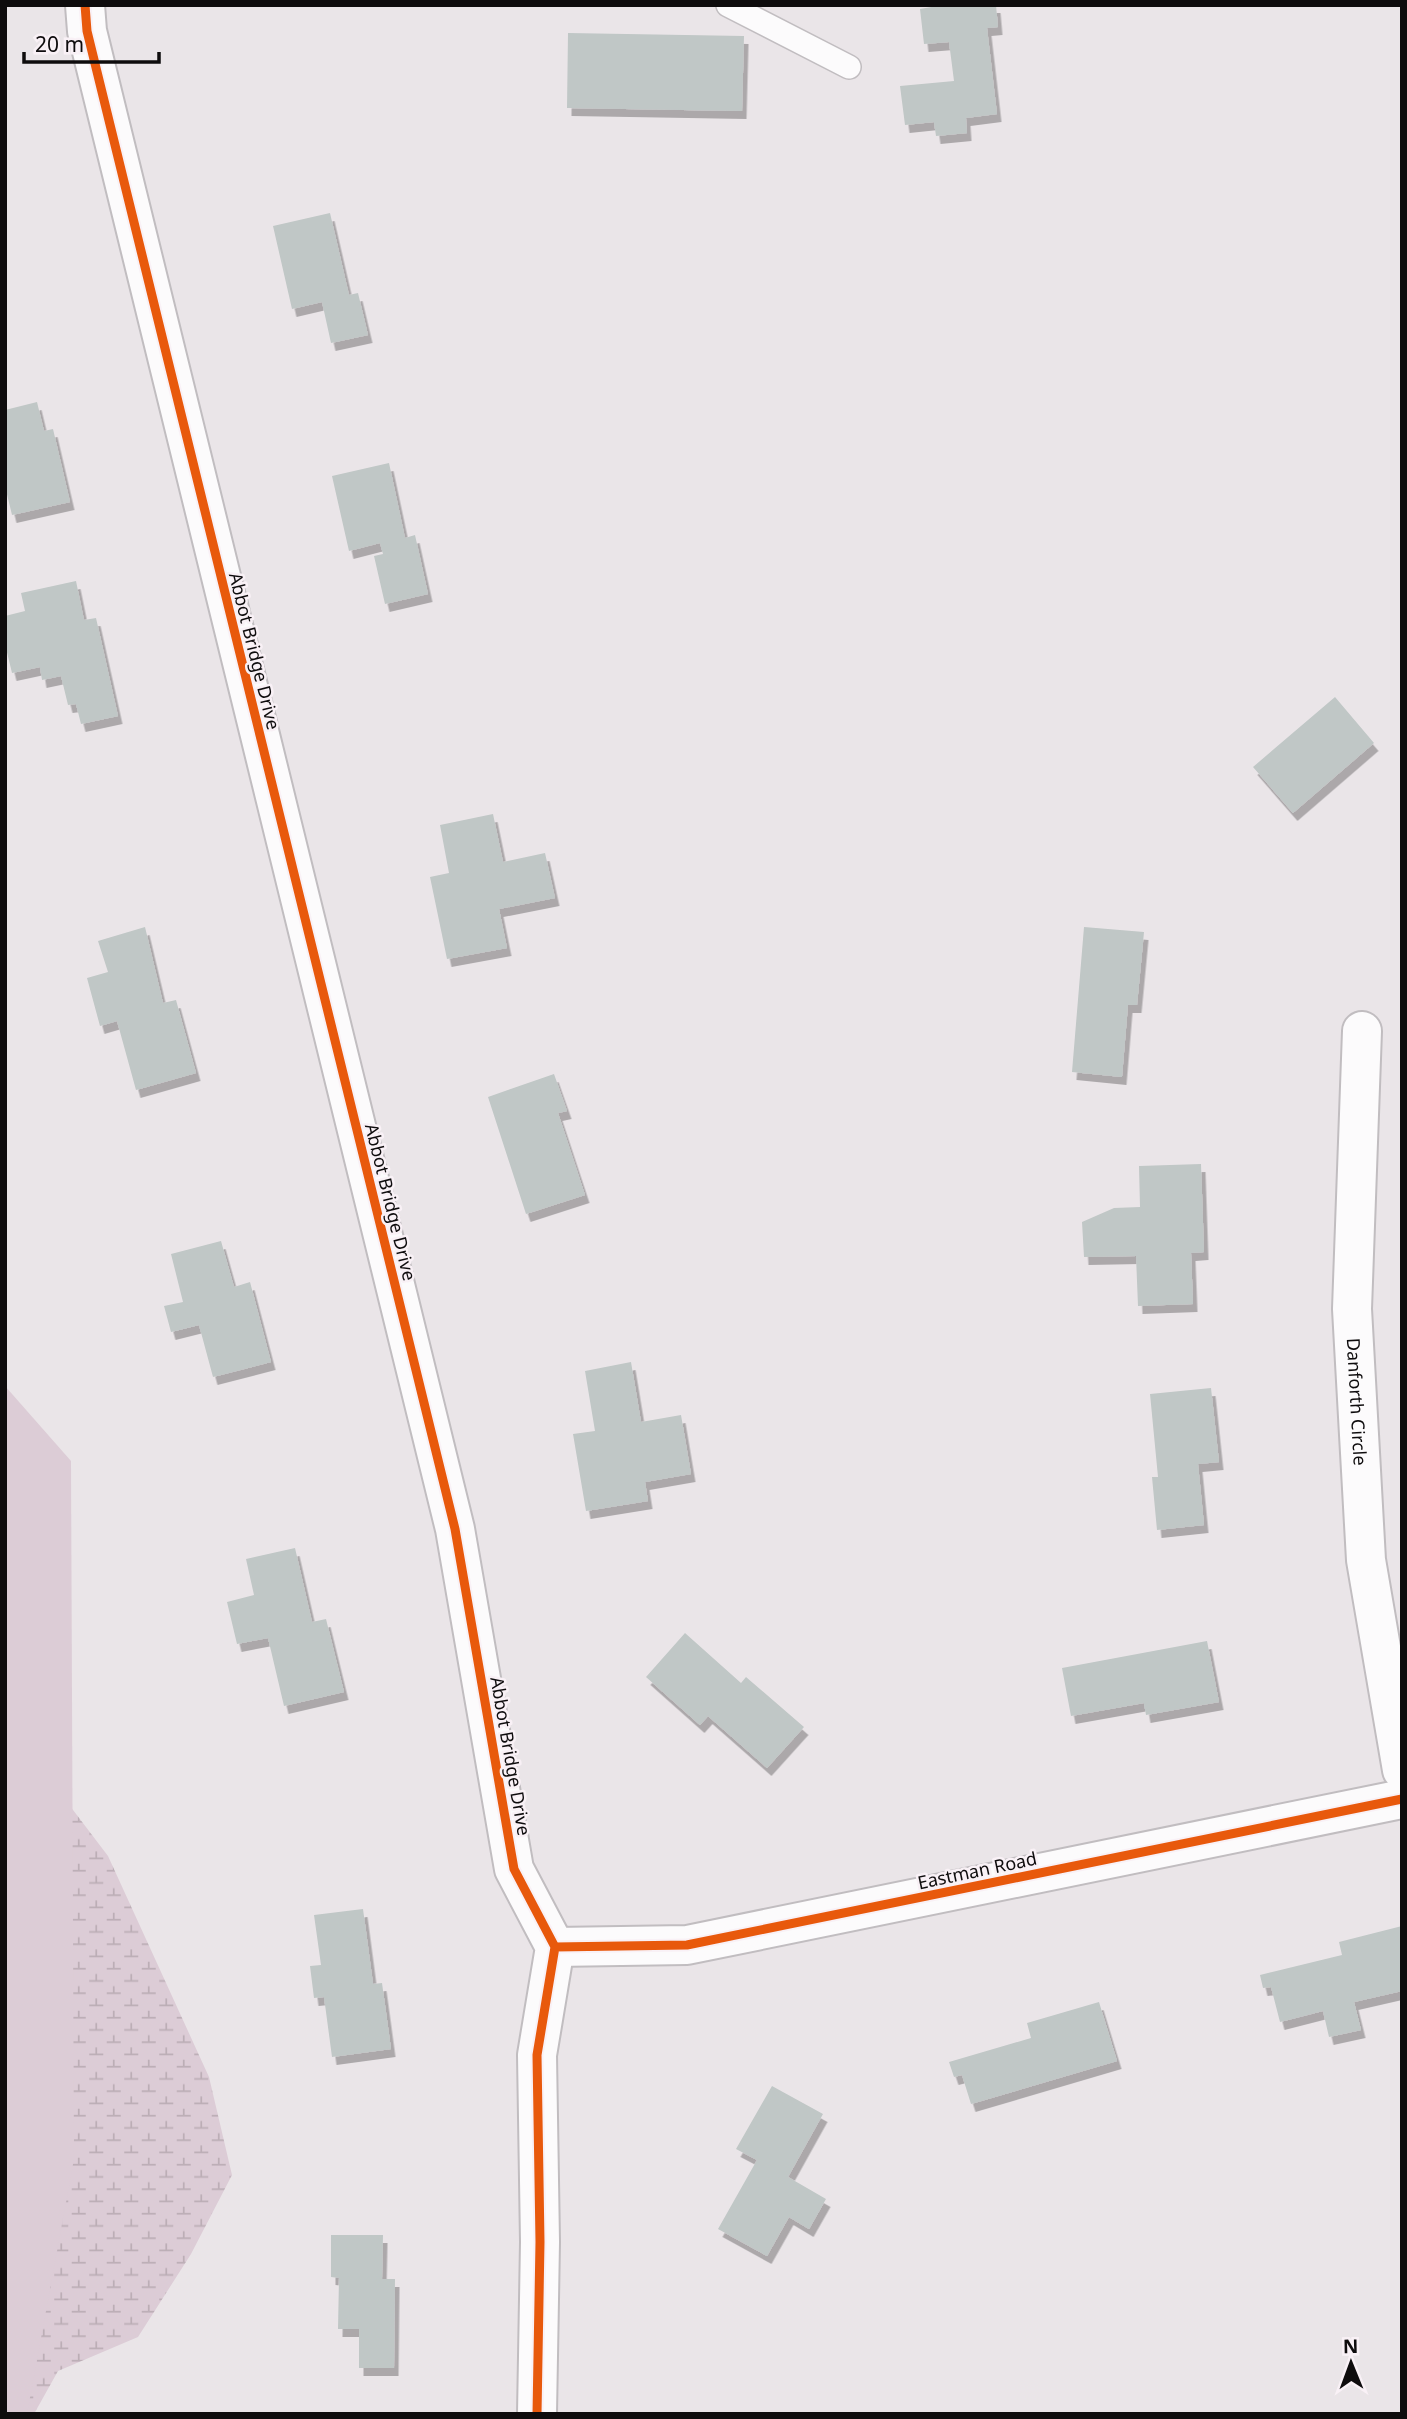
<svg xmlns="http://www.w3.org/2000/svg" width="1407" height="2419" font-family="'Noto Sans',sans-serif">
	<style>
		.wetland { fill: url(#wetland-marsh) }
		.park { fill: #dcccd6 }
		.building { fill: #c0c7c6; filter: url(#shadow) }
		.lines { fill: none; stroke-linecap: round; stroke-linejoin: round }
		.service-casing { stroke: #c1bdc0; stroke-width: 26 }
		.minor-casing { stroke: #c1bdc0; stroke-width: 42 }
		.service { stroke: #fcfbfc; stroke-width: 23 }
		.minor { stroke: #fcfbfc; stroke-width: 38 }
		.cycleway-casing { stroke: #f9f1f6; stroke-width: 13 }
		.cycleway { stroke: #e8590c; stroke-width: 9 }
		.labels { text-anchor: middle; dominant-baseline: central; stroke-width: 5; stroke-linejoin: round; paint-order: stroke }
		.street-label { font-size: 18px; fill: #0e0c0d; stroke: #f9f1f6 }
	</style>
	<defs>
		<pattern id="wetland-marsh" width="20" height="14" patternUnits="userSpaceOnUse" patternTransform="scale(1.75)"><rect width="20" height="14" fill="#dcccd6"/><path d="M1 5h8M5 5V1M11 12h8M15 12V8" fill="none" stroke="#bcaeb6"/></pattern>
		<filter id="shadow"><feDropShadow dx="4.5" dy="8" stdDeviation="0" flood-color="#0004"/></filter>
	</defs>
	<rect width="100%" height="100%" fill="#eae5e8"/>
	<!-- wetland -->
	<path class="wetland" d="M 5,1701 L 32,1756 L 108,1856 L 209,2077 L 232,2175 L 191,2254 L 138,2337 L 58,2371 L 34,2414 L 5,2414 Z"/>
	<!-- park -->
	<path class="park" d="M 5,1386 L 71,1461 L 74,2159 L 27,2414 L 5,2414 Z"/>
	<!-- building -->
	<path class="building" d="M 943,5 L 996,5 L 998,27 L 987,28 L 997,114 L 966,118 L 967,133 L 936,136 L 934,122 L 905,125 L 900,86 L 954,81 L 949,42 L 924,44 L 920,9 Z
		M 568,33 L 744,36 L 742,111 L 567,108 Z
		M 330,213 L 349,295 L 358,293 L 368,335 L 331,343 L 322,302 L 292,309 L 273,226 Z
		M 37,402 L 44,431 L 53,429 L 70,502 L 12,515 L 5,486 L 5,410 Z
		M 389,463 L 405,538 L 415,535 L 428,594 L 385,604 L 374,556 L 383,554 L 380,543 L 349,551 L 332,476 Z
		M 76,581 L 84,620 L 96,618 L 118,716 L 81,724 L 76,704 L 68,705 L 61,676 L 42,680 L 40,667 L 12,673 L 5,644 L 5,616 L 25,611 L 21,593 Z
		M 1335,697 L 1374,743 L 1293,813 L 1253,767 Z
		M 493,814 L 503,862 L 545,853 L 555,898 L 499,909 L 507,948 L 447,959 L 430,877 L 449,873 L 440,825 Z
		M 145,927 L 163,1003 L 176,1000 L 196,1073 L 136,1090 L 117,1021 L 100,1026 L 87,978 L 108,972 L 98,941 Z
		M 1084,927 L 1144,932 L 1137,1005 L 1128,1005 L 1122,1077 L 1072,1072 Z
		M 554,1074 L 567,1111 L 558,1113 L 585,1195 L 526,1214 L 488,1097 Z
		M 1201,1164 L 1204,1252 L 1191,1253 L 1193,1304 L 1138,1306 L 1136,1256 L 1084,1257 L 1082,1222 L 1114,1208 L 1140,1207 L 1139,1166 Z
		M 221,1241 L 234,1287 L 250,1282 L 271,1362 L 213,1377 L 199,1325 L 171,1332 L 164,1306 L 183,1302 L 171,1254 Z
		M 631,1362 L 641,1422 L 681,1415 L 691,1474 L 645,1482 L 648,1501 L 586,1511 L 573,1434 L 595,1431 L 585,1371 Z
		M 1211,1388 L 1219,1462 L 1198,1464 L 1204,1525 L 1157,1530 L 1152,1477 L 1158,1477 L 1150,1394 Z
		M 295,1548 L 312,1622 L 326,1619 L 344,1692 L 284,1706 L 268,1638 L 237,1644 L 227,1602 L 254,1595 L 246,1559 Z
		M 685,1633 L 741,1683 L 746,1677 L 804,1727 L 767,1768 L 708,1716 L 700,1725 L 646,1677 Z
		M 1207,1641 L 1219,1702 L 1146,1715 L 1144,1703 L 1071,1716 L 1062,1668 Z
		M 363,1909 L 373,1984 L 382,1983 L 391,2049 L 332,2057 L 324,1997 L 314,1998 L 310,1966 L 321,1965 L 314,1915 Z
		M 1402,1926 L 1402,1991 L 1354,2002 L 1361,2030 L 1329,2037 L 1323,2011 L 1280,2022 L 1271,1987 L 1263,1988 L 1260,1975 L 1342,1955 L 1339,1942 Z
		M 1099,2002 L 1117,2061 L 971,2104 L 962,2075 L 954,2077 L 949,2062 L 1031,2038 L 1027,2023 Z
		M 772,2086 L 823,2114 L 788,2177 L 826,2199 L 809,2229 L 789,2217 L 767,2256 L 718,2229 L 757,2160 L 736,2149 Z
		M 331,2235 L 383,2235 L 382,2279 L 395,2279 L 394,2368 L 359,2368 L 359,2329 L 338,2329 L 339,2278 L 331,2277 Z"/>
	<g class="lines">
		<defs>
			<path id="service" d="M 728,5 L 849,67"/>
			<g id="minor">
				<path d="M 85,5 L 87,31 L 455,1529 L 514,1869 L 555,1947 L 537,2055 L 540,2242 L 537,2414"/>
				<path id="s1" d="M 1362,1031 L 1352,1309 L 1366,1560 L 1402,1770"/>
				<path d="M 555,1947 L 687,1945 L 1402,1799"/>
			</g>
		</defs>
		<!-- service casing -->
		<use href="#service" class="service-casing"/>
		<!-- minor casing -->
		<use href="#minor" class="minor-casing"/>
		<!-- service -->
		<use href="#service" class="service"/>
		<!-- minor -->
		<use href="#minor" class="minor"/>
		<defs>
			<path id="cycleway" d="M 85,5 L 87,31 L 455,1529 L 514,1869 L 555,1947 L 537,2055 L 540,2242 L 537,2414
				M 555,1947 L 687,1945 L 1402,1799"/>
		</defs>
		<!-- cycleway casing -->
		<use href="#cycleway" class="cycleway-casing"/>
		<!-- cycleway -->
		<use href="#cycleway" class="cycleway"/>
	</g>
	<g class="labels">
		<!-- street labels -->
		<g class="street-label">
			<text transform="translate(255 651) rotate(76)">Abbot Bridge Drive</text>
			<text transform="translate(391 1202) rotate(76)">Abbot Bridge Drive</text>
			<text stroke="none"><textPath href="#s1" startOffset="371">Danforth Circle</textPath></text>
			<text transform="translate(511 1756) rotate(80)">Abbot Bridge Drive</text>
			<text transform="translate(977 1870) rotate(-12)">Eastman Road</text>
		</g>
	</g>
	<!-- border -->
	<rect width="1407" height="2419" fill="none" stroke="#0e0c0d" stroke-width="14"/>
	<!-- north arrow -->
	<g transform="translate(1351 2363) rotate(359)" stroke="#f9f1f6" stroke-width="5" paint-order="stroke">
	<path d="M0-5L12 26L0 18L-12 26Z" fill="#0e0c0d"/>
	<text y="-10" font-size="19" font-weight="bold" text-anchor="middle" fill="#0e0c0d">N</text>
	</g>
	<!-- scale -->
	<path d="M24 52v10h135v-10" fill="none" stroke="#0e0c0d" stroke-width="3.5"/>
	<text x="35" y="52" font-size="21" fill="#0e0c0d" stroke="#f9f1f6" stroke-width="5" paint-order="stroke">20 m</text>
</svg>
